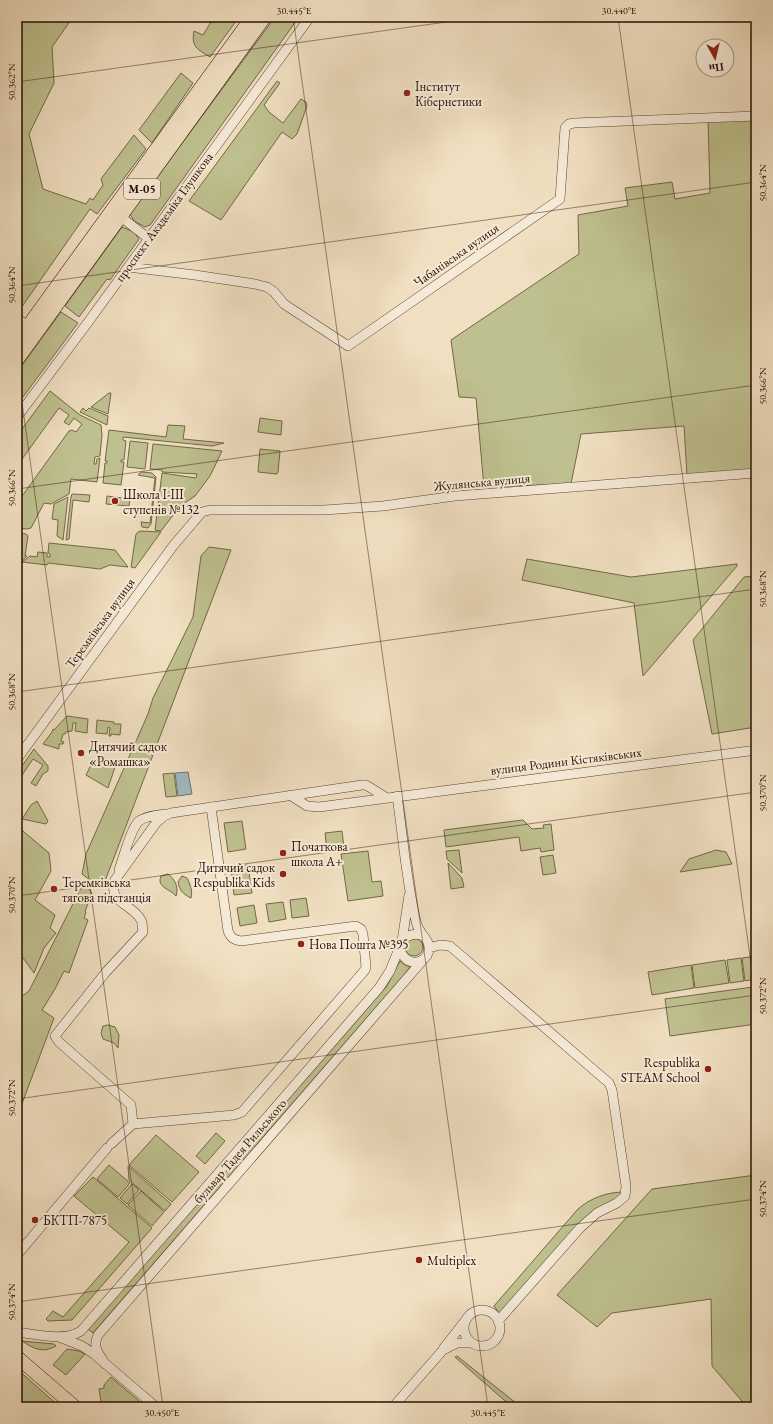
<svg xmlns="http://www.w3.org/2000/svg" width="773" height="1424" font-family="'EB Garamond',serif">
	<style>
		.green { fill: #bfc08f; stroke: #746648 }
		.water { fill: #a0b9bf; stroke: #717473 }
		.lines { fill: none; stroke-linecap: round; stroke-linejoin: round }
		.minor-casing { stroke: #5c4230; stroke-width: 10 }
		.highway-casing { stroke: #2a0d00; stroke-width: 14 }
		.minor { stroke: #f5ead7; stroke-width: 9 }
		.highway { stroke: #f0dfc1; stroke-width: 13 }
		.ticks { fill: none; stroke: #2a0d00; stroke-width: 1; stroke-opacity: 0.45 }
		.poi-dot { fill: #8f2418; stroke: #f5ead7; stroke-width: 1.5 }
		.labels { text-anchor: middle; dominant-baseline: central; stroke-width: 4; stroke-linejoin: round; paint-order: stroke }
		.shield { fill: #f5ead7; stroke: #674f40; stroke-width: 1 }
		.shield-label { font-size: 12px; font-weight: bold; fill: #2a0d00 }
		.poi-label { font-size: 13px; fill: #2a0d00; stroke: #f5ead7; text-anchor: start }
		.street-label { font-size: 13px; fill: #2a0d00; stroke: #f5ead7 }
		.neatline { fill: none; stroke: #2a0d00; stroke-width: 1.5 }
		.ticks-label { font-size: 10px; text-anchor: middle; fill: #2a0d00 }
	</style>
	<rect width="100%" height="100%" fill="#f0dfc1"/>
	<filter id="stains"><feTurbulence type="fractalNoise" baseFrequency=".005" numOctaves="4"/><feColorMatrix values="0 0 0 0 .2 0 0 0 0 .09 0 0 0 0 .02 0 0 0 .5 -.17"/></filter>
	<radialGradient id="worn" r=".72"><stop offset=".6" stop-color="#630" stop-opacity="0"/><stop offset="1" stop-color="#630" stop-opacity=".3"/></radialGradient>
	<!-- green -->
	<path class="green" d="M 17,17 L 73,17 L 52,47 L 54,83 L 29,134 L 43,189 L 86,204 L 90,198 L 93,200 L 103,185 L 101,179 L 134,135 L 146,149 L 97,214 L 90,209 L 21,308 L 17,309 Z
		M 214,17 L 239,17 L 210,57 C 197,49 191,47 194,31 L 203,35 Z
		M 275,17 L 299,17 L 150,225 L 145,227 L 134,221 L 130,214 Z
		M 181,73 L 193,83 L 152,143 L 139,130 Z
		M 277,81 L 280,83 L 264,105 L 269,112 L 283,123 L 301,99 L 306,102 L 307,106 L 297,134 L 292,139 L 282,132 L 221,220 L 189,201 Z
		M 756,116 L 756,469 L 687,475 L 684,426 L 581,434 L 571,484 L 484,487 L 476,398 L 459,397 L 451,340 L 579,254 L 578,215 L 628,206 L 625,188 L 672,182 L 675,199 L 710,193 L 708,118 Z
		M 122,227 L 134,232 L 139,239 L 110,280 L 107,279 L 79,317 L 65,306 Z
		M 61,312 L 78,323 L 17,405 L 17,372 Z
		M 50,391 L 80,415 L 101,425 L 102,435 L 100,456 L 95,457 L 94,464 L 96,464 L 97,459 L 100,458 L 97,482 L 71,479 L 69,494 L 51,504 L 44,503 L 31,528 L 27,529 L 17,528 L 17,503 L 69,431 L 72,430 L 76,432 L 82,424 L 74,418 L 69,425 L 64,422 L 69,415 L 59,408 L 17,466 L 17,436 Z
		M 109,393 L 111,393 L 108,414 L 91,407 Z
		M 83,408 L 86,411 L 89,408 L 108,416 L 107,425 L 80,412 Z
		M 260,418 L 282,421 L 281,435 L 258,432 Z
		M 168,425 L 185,426 L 183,439 L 224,443 L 212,446 L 123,437 L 123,440 L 126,441 L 124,460 L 121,460 L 121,462 L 124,462 L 121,485 L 103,483 L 105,463 L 107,463 L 107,461 L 105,461 L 109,430 L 166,437 Z
		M 130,441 L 148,443 L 145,469 L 127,467 Z
		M 153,444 L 222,451 L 210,476 L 195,496 L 180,506 L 161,531 L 155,530 L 162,473 L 196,478 L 197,474 L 162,472 L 162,470 L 150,469 Z
		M 260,449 L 280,451 L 278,472 L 277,474 L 258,472 Z
		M 142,472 L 152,473 L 156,477 L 151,524 L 148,528 L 142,527 L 141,522 L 150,523 L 155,478 L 138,475 L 140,473 Z
		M 72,494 L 90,495 L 89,502 L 73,500 L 69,539 L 66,540 L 71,497 Z
		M 107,496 L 130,499 L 129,506 L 106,504 Z
		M 68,497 L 63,540 L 57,536 L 58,520 L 52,519 L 54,504 Z
		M 141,531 L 161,532 L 135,568 L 131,567 L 136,534 L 138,532 Z
		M 17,533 L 26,534 L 28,536 L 25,556 L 27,556 L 17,565 Z
		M 49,543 L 115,550 L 128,567 L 110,565 L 100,569 L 48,563 L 47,565 L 22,562 L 30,556 L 37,557 L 38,552 L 47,553 L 47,557 L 50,557 L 50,554 L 48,553 Z
		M 209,547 L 231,550 L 102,889 L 82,874 L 86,854 L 148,714 L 153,698 L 193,617 L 201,556 Z
		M 527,559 L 631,577 L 737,564 L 737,566 L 643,676 L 634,603 L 522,580 Z
		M 756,576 L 756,727 L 712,734 L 693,640 L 744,577 Z
		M 67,716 L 88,719 L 87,733 L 75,731 L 76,723 L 73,723 L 72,731 L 66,732 L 65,734 L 63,734 L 61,741 L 64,742 L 63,744 L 59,744 L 59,749 L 43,744 L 52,732 L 53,729 L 54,730 Z
		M 97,720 L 114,722 L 114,724 L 121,724 L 120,735 L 111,734 L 111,736 L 109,736 L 110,728 L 108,727 L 107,734 L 96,733 Z
		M 34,749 L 48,766 L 48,771 L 43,774 L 36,786 L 31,783 L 43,765 L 33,759 L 18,781 L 17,781 L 17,773 Z
		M 92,763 L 115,767 L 108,788 L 86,775 Z
		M 174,773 L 177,796 L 166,797 L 163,774 Z
		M 37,801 L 48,821 L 46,824 L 22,819 L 31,805 Z
		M 523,820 L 532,829 L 544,828 L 543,825 L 551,824 L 554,850 L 541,852 L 540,848 L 521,851 L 519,837 L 446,847 L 444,830 Z
		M 242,821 L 246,849 L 228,852 L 224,823 Z
		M 17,826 L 49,853 L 51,871 L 35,900 L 55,915 L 50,928 L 56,933 L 44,948 L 34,973 L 23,958 L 17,953 Z
		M 342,831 L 344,848 L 327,851 L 325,833 Z
		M 459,850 L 462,873 L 447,859 L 446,851 Z
		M 716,850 L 726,852 L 732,864 L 680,872 L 689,859 Z
		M 368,851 L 372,882 L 381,881 L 383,896 L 348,901 L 341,854 Z
		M 553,855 L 556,873 L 543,875 L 540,857 Z
		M 448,863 L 462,878 L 464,887 L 451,889 Z
		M 248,865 L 252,893 L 234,895 L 231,867 Z
		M 168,874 C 175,879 179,888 176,896 C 171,889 156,888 161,876 Z
		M 182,876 L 187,878 C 190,884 193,891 191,898 C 184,895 179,890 178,882 Z
		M 85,880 L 95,900 L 90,899 L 85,911 L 86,912 L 84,918 L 88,920 L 69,973 L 64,971 L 55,989 L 42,1010 L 54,1018 L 17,1117 L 17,1000 L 29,991 Z
		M 306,898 L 309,916 L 292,918 L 290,900 Z
		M 283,902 L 286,919 L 269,922 L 266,904 Z
		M 254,905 L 257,923 L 240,926 L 237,908 Z
		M405 947a9 9 0 1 1 18 0a9 9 0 1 1-18 0Z
		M 756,956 L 756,979 L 745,981 L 742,958 Z
		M 741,958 L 744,981 L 730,983 L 727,960 Z
		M 725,960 L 729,983 L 695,988 L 692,965 Z
		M 400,961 L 405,965 L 410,967 L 403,976 L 93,1333 L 88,1329 L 387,986 Z
		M 691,965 L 694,988 L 652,995 L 648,972 Z
		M 753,987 L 756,1012 L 756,1024 L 670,1036 L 665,999 Z
		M 108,1025 L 115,1027 L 119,1035 L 118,1048 L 114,1043 L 103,1039 L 101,1033 L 103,1026 Z
		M 216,1133 L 225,1141 L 205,1164 L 196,1156 Z
		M 156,1135 L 199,1172 L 172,1202 L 129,1165 Z
		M 109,1165 L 130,1183 L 118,1197 L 97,1179 Z
		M 128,1166 L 171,1204 L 165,1211 L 129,1180 Z
		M 756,1175 L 756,1407 L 747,1407 L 712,1366 L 711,1299 L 612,1313 L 597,1327 L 557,1295 L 652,1189 Z
		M 93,1177 L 152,1228 L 72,1320 L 48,1321 L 46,1319 L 53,1311 L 63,1317 L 129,1242 L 74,1196 Z
		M 132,1184 L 139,1190 L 127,1204 L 120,1198 Z
		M 141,1191 L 164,1212 L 152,1226 L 128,1205 Z
		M 621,1192 L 620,1198 L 589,1215 L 499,1313 L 494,1306 L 578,1209 C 591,1198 605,1193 621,1192 Z
		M 22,1341 L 54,1344 L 56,1346 C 42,1354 33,1348 22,1341 Z
		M 67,1349 L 79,1351 L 85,1354 L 66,1375 L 53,1365 Z
		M 457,1356 L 521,1407 L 512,1407 L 455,1357 Z
		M 17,1369 L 60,1407 L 26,1407 L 17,1399 Z
		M 111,1377 L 146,1407 L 102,1407 L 99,1389 L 104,1388 L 104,1385 Z"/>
	<!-- water -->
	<path class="water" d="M 188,772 L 192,794 L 178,796 L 175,773 Z"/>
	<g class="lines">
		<defs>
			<path id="minor" d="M 121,217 L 148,238
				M 128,267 L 195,275 L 255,284 L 267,287 L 274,292 L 284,304 L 348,346 L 560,199 L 565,128 L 569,124 L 574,123 L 756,116
				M 17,318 L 27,326
				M 17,417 L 86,325 L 310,17
				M 17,759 L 173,546 L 202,512 L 210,510 L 324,510 L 383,506 L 455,496 L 756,473
				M 290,795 L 307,806 L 319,807 L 749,751
				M 397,796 C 403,837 406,878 415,917 C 416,921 417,926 419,929 C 422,936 429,940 429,947 C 430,960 414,967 405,958 C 392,946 407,929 423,936
				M 119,870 C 123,859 131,828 139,821 C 146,816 157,815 166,814
				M 402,941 L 409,895
				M 429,948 L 440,945 L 450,946 L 609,1083 L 612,1090 L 626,1186 L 625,1196 L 617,1203 L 597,1213 L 580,1228 L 498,1321
				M 133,1124 L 234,1115 L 242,1112 L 365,970 L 366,967 L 363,934 L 361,929 L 356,926 L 241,941 C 234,940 231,938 228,931 L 211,807
				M 111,1144 L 133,1124 L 131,1105 L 59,1042 L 55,1036 L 106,972 L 143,932 C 142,928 143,923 141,920 C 133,904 107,903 115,880 L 156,823 L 164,816 L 171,813 L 362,785 L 366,785 L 387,798
				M 17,1255 L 107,1148
				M464 1328a18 18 0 1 1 36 0a18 18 0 1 1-36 0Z
				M 17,1332 C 36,1334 64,1342 81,1331 L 379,988 L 390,971 L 400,946
				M 59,1337 L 82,1346 L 94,1354 L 156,1407
				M 443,1349 L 465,1321
				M 105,1364 C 99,1353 92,1348 98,1335 L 423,960
				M 393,1407 L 443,1350 L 457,1343 L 472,1343"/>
			<path id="highway" d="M 17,341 L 252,17
				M 17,360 L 265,17
				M 17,1357 L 75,1407"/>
		</defs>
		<!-- minor casing -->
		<use href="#minor" class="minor-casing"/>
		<!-- highway casing -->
		<use href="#highway" class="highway-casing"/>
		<!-- minor -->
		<use href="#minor" class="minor"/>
		<!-- highway -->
		<use href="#highway" class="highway"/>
	</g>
	<!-- ticks -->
	<path class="ticks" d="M 293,17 L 488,1407M 618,17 L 756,999M 17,82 L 482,17M 17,286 L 756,182M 17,367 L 163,1407M 17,489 L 756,385M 17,692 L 756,589M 17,896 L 756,792M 17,1099 L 756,995M 17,1302 L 756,1199M 719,1407 L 756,1402"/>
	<!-- markers -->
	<g class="poi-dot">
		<circle cx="407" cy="93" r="4"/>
		<circle cx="115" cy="501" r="4"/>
		<circle cx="81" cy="753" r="4"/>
		<circle cx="283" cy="853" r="4"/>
		<circle cx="283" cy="874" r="4"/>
		<circle cx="54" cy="889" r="4"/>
		<circle cx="301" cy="944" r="4"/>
		<circle cx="708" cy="1069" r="4"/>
		<circle cx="35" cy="1220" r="4"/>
		<circle cx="419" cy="1260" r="4"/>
	</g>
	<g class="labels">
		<!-- shield labels -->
		<rect class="shield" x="124" y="179" width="36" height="20" rx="3"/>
		<g class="shield-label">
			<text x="142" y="189">М-05</text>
		</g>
		<!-- poi labels -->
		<g class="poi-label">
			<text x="415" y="86">Інститут<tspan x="415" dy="15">Кібернетики</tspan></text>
			<text x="123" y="494">Школа І-ІІІ<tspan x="123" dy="15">ступенів №132</tspan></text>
			<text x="89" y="746">Дитячий садок<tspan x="89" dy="15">«Ромашка»</tspan></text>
			<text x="291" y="846">Початкова<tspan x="291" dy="15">школа А+</tspan></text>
			<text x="275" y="867" text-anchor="end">Дитячий садок<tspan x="275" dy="15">Respublika Kids</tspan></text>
			<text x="62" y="882">Теремківська<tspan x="62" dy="15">тягова підстанція</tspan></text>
			<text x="309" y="944">Нова Пошта №395</text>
			<text x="700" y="1062" text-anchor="end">Respublika<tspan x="700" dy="15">STEAM School</tspan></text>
			<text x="43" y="1220">БКТП-7875</text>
			<text x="427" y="1260">Multiplex</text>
		</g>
		<!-- street labels -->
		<g class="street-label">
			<text transform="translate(164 217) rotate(-54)">проспект Академіка Глушкова</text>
			<text transform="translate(456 255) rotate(-35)">Чабанівська вулиця</text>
			<text transform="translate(482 482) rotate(-5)">Жулянська вулиця</text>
			<text transform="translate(100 623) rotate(-54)">Теремківська вулиця</text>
			<text transform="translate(566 761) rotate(-7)">вулиця Родини Кістяківських</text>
			<text transform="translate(240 1151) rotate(-49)">бульвар Тадея Рильського</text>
		</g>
	</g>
	<!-- margin -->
	<rect width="773" height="1424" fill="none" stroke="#f0dfc1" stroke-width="44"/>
	<!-- north arrow -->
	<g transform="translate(715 58) rotate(172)"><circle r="19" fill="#f5ead7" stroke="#a49281"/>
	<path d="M0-3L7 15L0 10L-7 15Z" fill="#8f2418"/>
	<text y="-6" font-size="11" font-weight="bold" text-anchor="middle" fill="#2a0d00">Пн</text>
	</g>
	<rect x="22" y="22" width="729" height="1380" class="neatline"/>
	<g class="ticks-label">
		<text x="294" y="14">30.445°E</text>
		<text x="619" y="14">30.440°E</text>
		<text transform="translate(11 82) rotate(-90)" y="4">50.362°N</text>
		<text transform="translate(762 183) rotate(-90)" y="4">50.364°N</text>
		<text transform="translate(11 285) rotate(-90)" y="4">50.364°N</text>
		<text transform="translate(762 386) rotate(-90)" y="4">50.366°N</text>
		<text transform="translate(11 488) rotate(-90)" y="4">50.366°N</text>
		<text transform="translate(762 589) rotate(-90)" y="4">50.368°N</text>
		<text transform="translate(11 692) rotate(-90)" y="4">50.368°N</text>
		<text transform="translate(762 793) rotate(-90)" y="4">50.370°N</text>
		<text transform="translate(11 895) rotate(-90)" y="4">50.370°N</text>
		<text transform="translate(762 996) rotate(-90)" y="4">50.372°N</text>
		<text transform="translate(11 1098) rotate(-90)" y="4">50.372°N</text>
		<text transform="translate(762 1199) rotate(-90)" y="4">50.374°N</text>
		<text transform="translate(11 1302) rotate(-90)" y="4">50.374°N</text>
		<text x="162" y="1416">30.450°E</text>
		<text x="488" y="1416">30.445°E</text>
	</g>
	<rect width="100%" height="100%" filter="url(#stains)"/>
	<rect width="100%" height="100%" fill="url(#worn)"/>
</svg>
